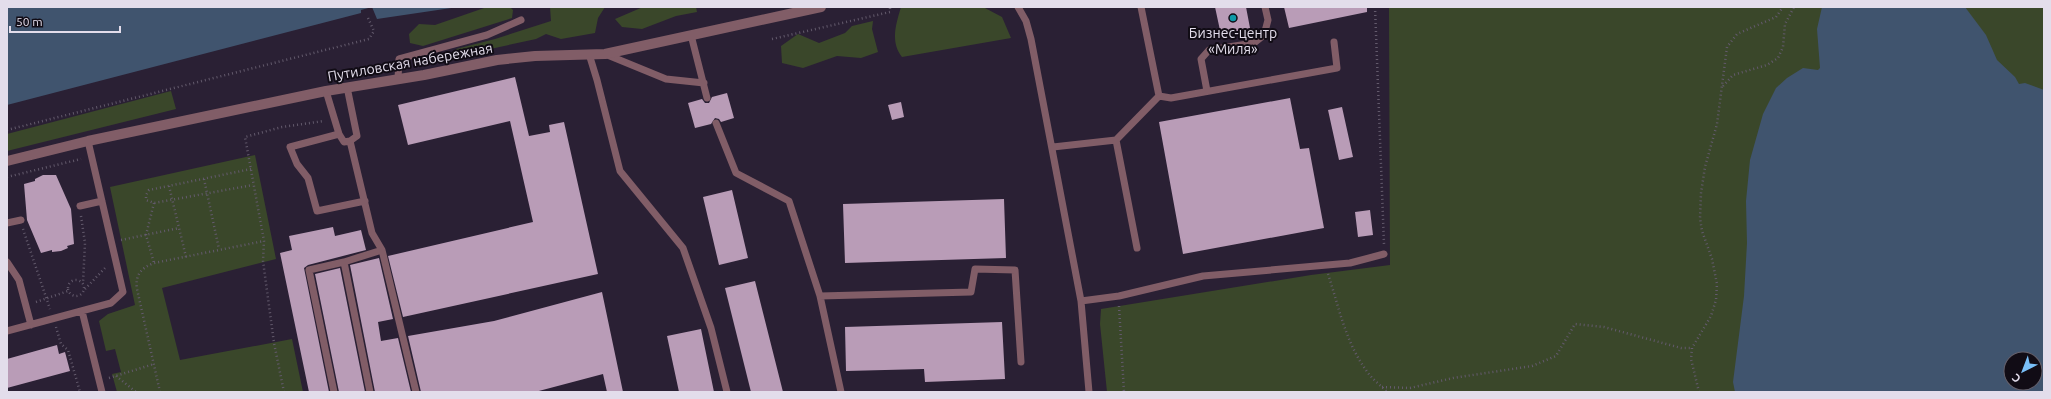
<svg xmlns="http://www.w3.org/2000/svg" width="2051" height="399" font-family="Ubuntu,sans-serif">
	<style>
		.green { fill: #3a472a; fill-rule: evenodd }
		.water { fill: #40546e; fill-rule: evenodd }
		.building { fill: #b99cb7 }
		.lines { fill: none; stroke-linecap: round; stroke-linejoin: round }
		.path { stroke: #635a6c; stroke-width: 2.5; stroke-dasharray: 1 3; stroke-linecap: butt }
		.lane { stroke: #815d67; stroke-width: 7 }
		.street { stroke: #815d67; stroke-width: 10 }
		.culture-dot { fill: #0f9aa8; stroke: #110c15; stroke-width: 1.5 }
		.labels { text-anchor: middle; dominant-baseline: central; stroke-width: 4; stroke-linejoin: round; paint-order: stroke }
		.poi-label { font-size: 14px; fill: #e3ddeb; stroke: #110c15 }
		.street-label { font-size: 14px; fill: #e3ddeb; stroke: #110c15 }
	</style>
	<rect width="100%" height="100%" fill="#2a2034"/>
	<!-- green -->
	<path class="green" d="M 487,7 L 510,7 L 513,10 L 512,18 L 423,46 L 410,43 L 409,34 L 419,24 L 435,25 Z
		M 550,7 L 605,7 L 598,18 L 595,33 L 561,39 L 546,34 L 536,39 L 453,57 L 456,49 L 495,39 L 551,21 Z
		M 643,7 L 696,7 L 697,12 L 676,16 L 642,29 L 622,27 L 615,19 Z
		M 901,7 L 983,7 L 1002,17 L 1011,38 L 902,57 C 890,42 896,24 901,7 Z
		M 1389,7 L 2044,7 L 2044,392 L 1107,392 L 1100,324 L 1101,309 L 1311,275 L 1390,265 ZM 2011,359 L 2035,359 L 2035,383 L 2011,383 Z
		M 873,21 L 872,29 L 878,52 L 861,58 L 837,56 L 803,68 L 782,63 L 781,46 L 798,34 L 819,43 L 845,33 L 852,26 Z
		M 171,91 L 176,109 L 7,151 L 7,134 Z
		M 255,155 L 276,259 L 162,288 L 180,360 L 292,339 L 303,392 L 117,392 L 112,374 L 121,372 L 115,349 L 106,351 L 99,321 L 108,314 L 135,305 L 110,187 Z"/>
	<!-- water -->
	<path class="water" d="M 7,7 L 458,7 L 377,19 L 372,7 L 361,10 L 361,13 L 7,105 Z
		M 1822,7 L 1965,7 L 1986,35 L 1997,60 L 2015,77 L 2019,84 L 2025,83 L 2044,90 L 2044,392 L 1735,392 L 1733,382 L 1744,296 L 1747,243 L 1746,201 L 1750,160 L 1763,114 L 1776,88 L 1787,78 L 1803,68 L 1818,70 L 1820,68 L 1817,29 ZM 2011,359 L 2035,359 L 2035,383 L 2011,383 Z"/>
	<!-- building -->
	<path class="building" d="M 1215,7 L 1246,7 L 1250,28 L 1221,35 Z
		M 1284,7 L 1367,7 L 1367,12 L 1289,28 Z
		M 515,77 L 529,136 L 550,132 L 549,125 L 564,122 L 598,274 L 403,317 L 388,256 L 533,222 L 510,121 L 408,145 L 398,105 Z
		M 727,93 L 734,118 L 721,122 L 719,119 L 715,118 L 711,124 L 695,128 L 688,103 L 702,99 L 705,103 L 709,103 L 712,97 Z
		M 1290,98 L 1300,149 L 1309,148 L 1324,228 L 1183,254 L 1159,122 Z
		M 901,102 L 904,117 L 892,120 L 888,105 Z
		M 1342,107 L 1353,157 L 1339,160 L 1328,110 Z
		M 43,175 L 56,175 L 71,209 L 74,244 L 67,246 L 68,248 L 61,251 L 52,252 L 52,250 L 41,253 L 27,220 L 24,184 L 35,181 L 35,179 Z
		M 732,190 L 748,258 L 719,265 L 703,197 Z
		M 1004,199 L 1006,258 L 845,263 L 843,204 Z
		M 1370,210 L 1373,235 L 1358,237 L 1355,212 Z
		M 333,227 L 335,236 L 361,230 L 366,250 L 308,265 L 304,268 L 329,392 L 309,392 L 280,253 L 292,250 L 289,236 Z
		M 379,258 L 393,319 L 378,322 L 381,341 L 398,338 L 411,392 L 375,392 L 350,265 Z
		M 340,268 L 365,392 L 339,392 L 315,274 Z
		M 755,281 L 783,392 L 751,392 L 725,288 Z
		M 602,292 L 623,392 L 607,392 L 603,374 L 535,392 L 421,392 L 408,336 L 494,321 Z
		M 1002,322 L 1005,379 L 925,382 L 924,369 L 846,371 L 845,327 Z
		M 701,329 L 714,392 L 679,392 L 667,336 Z
		M 57,345 L 59,354 L 65,352 L 70,371 L 7,388 L 7,359 Z"/>
	<g class="lines">
		<!-- path -->
		<path class="path" d="M 1375,7 L 1384,244
			M 772,39 L 890,12 L 890,7
			M 1723,86 L 1733,75 L 1767,65 L 1778,58 L 1783,47 L 1785,24 L 1794,7
			M 7,130 L 369,39 L 374,31 L 368,18
			M 251,169 L 149,190 L 146,195 L 146,200 L 154,203 L 253,185
			M 7,177 L 81,159
			M 204,179 L 219,249
			M 169,186 L 186,257
			M 154,203 L 146,235 L 154,263
			M 81,216 L 85,243 L 83,283
			M 23,229 L 50,309
			M 121,240 L 179,228
			M 1328,274 C 1339,307 1345,341 1366,370 C 1371,378 1380,385 1387,392
			M68 288a8 8 0 1 1 16 0a8 8 0 1 1-16 0Z
			M 85,289 L 106,267
			M 36,302 L 68,291
			M 1119,306 L 1124,392
			M 56,327 L 61,344 L 68,350 L 80,392
			M 116,376 L 136,392
			M 109,378 L 154,364
			M 1382,387 L 1410,388 L 1453,378 L 1532,366 L 1556,356 L 1575,324 L 1604,327 L 1681,348 L 1692,348
			M 160,392 L 137,289 C 135,275 141,268 154,263 L 264,241
			M 284,392 L 274,343 L 263,261 L 264,241 L 245,137 L 282,127 L 324,121
			M 1699,392 L 1691,359 L 1692,348 L 1711,316 L 1716,300 L 1717,284 L 1712,259 L 1702,231 L 1700,218 L 1701,193 L 1705,167 L 1717,124 L 1727,47 L 1737,34 L 1776,17 L 1783,7"/>
		<!-- lane -->
		<path class="lane" d="M 1018,7 L 1026,21 L 1031,39 L 1081,301 L 1089,392
			M 1141,7 L 1159,96 L 1171,98 L 1337,68 L 1334,42
			M 691,35 L 707,98
			M 589,54 L 597,80 L 620,171 L 683,248 L 711,328 L 727,392
			M 605,54 L 666,79 L 704,83
			M 398,79 L 399,59 L 487,35 L 521,20
			M 326,91 L 339,134 L 344,142 L 350,141 L 357,136 L 347,87
			M 1207,91 L 1201,59 L 1209,50 L 1254,43 L 1264,35 L 1268,20 L 1265,7
			M 716,123 L 736,173 L 789,201 L 820,296 L 971,292 L 975,269 L 1015,270 L 1021,362
			M 339,134 L 290,147 L 297,164 L 308,178 L 317,211 L 365,201
			M 350,141 L 372,233 L 382,250 L 416,392
			M 1053,147 L 1116,140
			M 80,206 L 102,201
			M 7,223 L 21,220
			M 1137,248 L 1116,140 L 1159,96
			M 7,262 L 19,280 L 31,325
			M 820,296 L 841,392
			M 1081,301 L 1119,296 L 1203,276 L 1350,263 L 1384,254
			M 82,311 L 102,392
			M 7,331 L 111,303 L 123,292 L 88,141
			M 334,392 L 309,270 L 344,262
			M 370,392 L 344,262 L 382,250"/>
		<!-- street -->
		<path class="street" d="M 7,161 L 88,141 L 326,91 L 424,75 L 497,60 L 535,56 L 605,54 L 821,7"/>
	</g>
	<!-- markers -->
	<circle class="culture-dot" cx="1233" cy="18" r="4"/>
	<g class="labels">
		<!-- poi labels -->
		<g class="poi-label">
			<text x="1233" y="33">Бизнес-центр<tspan x="1233" dy="16">«Миля»</tspan></text>
		</g>
		<!-- street labels -->
		<g class="street-label">
			<text transform="translate(410 62) rotate(-10)">Путиловская набережная</text>
		</g>
	</g>
	<!-- border -->
	<rect width="2051" height="399" fill="none" stroke="#e3ddeb" stroke-width="16"/>
	<!-- north arrow -->
	<g transform="translate(2023 371) rotate(222)"><circle r="19" fill="#110c15" stroke="#65606b"/>
	<path d="M0-3L7 15L0 10L-7 15Z" fill="#79bff8"/>
	<text y="-6" font-size="11" font-weight="bold" text-anchor="middle" fill="#e3ddeb">С</text>
	</g>
	<!-- scale -->
	<path d="M10 26v6h110v-6" fill="none" stroke="#e3ddeb" stroke-width="2"/>
	<text x="16" y="26" font-size="12" fill="#e3ddeb" stroke="#110c15" stroke-width="3" paint-order="stroke">50 m</text>
</svg>
